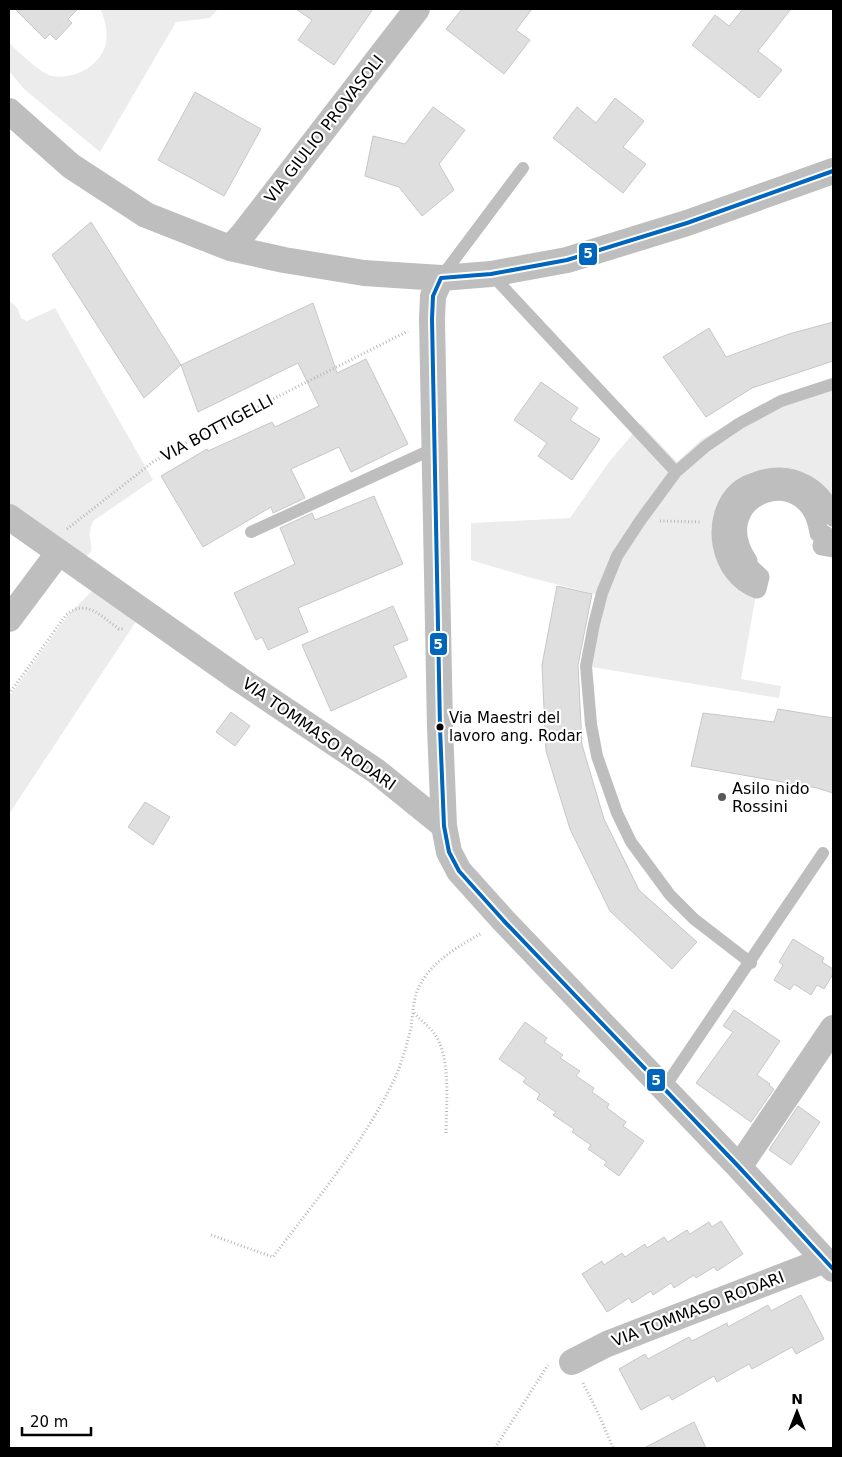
<svg xmlns="http://www.w3.org/2000/svg" width="842" height="1457" font-family="'DejaVu Sans',sans-serif">
	<style>
		.green { fill: #ececec }
		.building { fill: #dfdfdf; stroke: #c7c7c7 }
		.lines { fill: none; stroke-linecap: round; stroke-linejoin: round }
		.path { stroke: #b9b9b9; stroke-width: 3; stroke-dasharray: 1 2.5; stroke-linecap: butt }
		.service { stroke: #bebebe; stroke-width: 12 }
		.pedestrian { stroke: #bebebe; stroke-width: 19 }
		.minor { stroke: #bebebe; stroke-width: 26 }
		.bus-1-casing { stroke: #fff; stroke-width: 8 }
		.bus-1 { stroke: #0065bd; stroke-width: 4 }
		.bus-dot { fill: #000; stroke: #fff; stroke-width: 2 }
		.poi-dot { fill: #595959; stroke: #fff; stroke-width: 2 }
		.labels { text-anchor: middle; dominant-baseline: central; stroke-width: 4.5; stroke-linejoin: round; paint-order: stroke }
		.bus-label { font-size: 15px; fill: #000; stroke: #fff; text-anchor: start }
		.street-label { font-size: 16px; fill: #000; stroke: #fff }
		.poi-label { font-size: 16px; fill: #000; stroke: #fff; text-anchor: start }
		.line-badge { stroke: #fff; stroke-width: 2 }
		.badge-label { font-size: 14px; text-anchor: middle; font-weight: bold; fill: #fff }
	</style>
	<rect width="100%" height="100%" fill="#fff"/>
	<!-- green -->
	<path class="green" d="M 100,9 L 218,9 L 210,18 L 176,22 L 100,152 L 24,89 L 9,71 L 9,43 C 18,51 41,74 52,76 C 74,80 101,66 106,43 C 108,31 105,19 100,9 Z
		M 9,300 L 18,309 L 21,318 L 27,321 L 55,308 L 153,480 L 93,521 C 91,527 89,532 90,538 C 91,547 94,551 86,557 L 9,506 Z
		M 833,379 L 833,517 L 784,477 L 721,544 L 757,589 L 741,679 L 781,686 L 779,698 L 586,666 L 602,596 L 528,577 L 471,560 L 471,523 L 570,518 L 609,462 L 641,424 L 677,462 L 702,439 L 776,397 Z
		M 96,587 L 139,617 L 9,814 L 9,697 L 69,614 Z"/>
	<!-- building -->
	<path class="building" d="M 15,9 L 78,9 L 68,19 L 72,23 L 56,40 L 50,34 L 45,39 Z
		M 296,9 L 373,9 L 334,65 L 298,40 L 312,20 Z
		M 462,9 L 532,9 L 516,30 L 530,40 L 504,74 L 446,29 Z
		M 743,9 L 791,9 L 758,51 L 782,70 L 759,98 L 692,45 L 715,15 L 729,26 Z
		M 195,92 L 261,129 L 224,196 L 158,160 Z
		M 615,98 L 644,121 L 623,147 L 646,164 L 623,193 L 553,138 L 577,107 L 596,123 Z
		M 433,107 L 465,130 L 439,164 L 454,190 L 422,216 L 399,187 L 365,176 L 373,136 L 405,144 Z
		M 91,222 L 181,365 L 144,398 L 52,255 Z
		M 313,303 L 337,373 L 366,359 L 408,444 L 351,472 L 339,447 L 291,469 L 305,498 L 273,513 L 271,507 L 203,547 L 161,476 L 207,449 L 208,451 L 272,422 L 275,427 L 319,406 L 298,363 L 198,412 L 181,365 Z
		M 833,322 L 833,361 L 752,388 L 706,417 L 663,357 L 709,328 L 726,357 L 789,334 Z
		M 541,382 L 578,408 L 570,420 L 600,439 L 572,480 L 538,456 L 547,443 L 514,420 Z
		M 374,496 L 403,564 L 298,608 L 308,632 L 268,650 L 262,637 L 256,640 L 234,593 L 295,564 L 280,528 L 312,513 L 315,520 Z
		M 557,586 L 592,594 L 578,665 L 582,745 L 604,819 L 639,890 L 697,942 L 672,969 L 610,911 L 570,829 L 546,751 L 542,665 Z
		M 393,606 L 408,640 L 393,646 L 407,677 L 331,711 L 302,645 Z
		M 778,709 L 833,718 L 833,793 L 817,788 L 691,766 L 703,713 L 774,722 Z
		M 231,712 L 250,726 L 235,746 L 216,732 Z
		M 145,802 L 170,817 L 153,845 L 128,827 Z
		M 793,939 L 824,958 L 822,962 L 833,969 L 833,974 L 824,989 L 817,985 L 811,995 L 794,984 L 790,990 L 774,980 L 783,965 L 779,962 Z
		M 734,1010 L 780,1041 L 757,1075 L 770,1084 L 769,1085 L 774,1089 L 751,1122 L 696,1083 L 733,1032 L 723,1026 Z
		M 525,1022 L 547,1038 L 544,1042 L 563,1055 L 560,1058 L 580,1071 L 576,1076 L 594,1088 L 592,1092 L 609,1104 L 607,1108 L 626,1122 L 623,1126 L 644,1141 L 619,1176 L 604,1165 L 607,1162 L 588,1149 L 591,1145 L 572,1132 L 574,1129 L 553,1115 L 556,1112 L 537,1099 L 540,1094 L 523,1082 L 526,1078 L 499,1059 Z
		M 798,1106 L 820,1122 L 791,1165 L 769,1150 Z
		M 721,1221 L 743,1254 L 717,1271 L 714,1267 L 696,1278 L 694,1275 L 674,1288 L 671,1283 L 653,1295 L 651,1291 L 632,1303 L 629,1298 L 607,1312 L 582,1274 L 602,1261 L 604,1265 L 622,1253 L 625,1257 L 645,1244 L 647,1248 L 664,1237 L 668,1242 L 687,1230 L 690,1234 L 709,1222 L 712,1227 Z
		M 801,1295 L 824,1339 L 796,1354 L 792,1347 L 752,1369 L 749,1364 L 717,1382 L 714,1376 L 672,1400 L 669,1395 L 641,1410 L 619,1369 L 645,1354 L 648,1359 L 689,1337 L 692,1341 L 727,1323 L 728,1327 L 768,1305 L 771,1311 Z
		M 694,1422 L 706,1448 L 644,1448 Z"/>
	<g class="lines">
		<!-- path -->
		<path class="path" d="M 660,521 L 702,522
			M 67,529 L 153,462 L 176,448 L 408,331
			M 9,694 L 66,615 C 86,598 101,616 119,629 L 124,629
			M 414,1013 C 420,1020 428,1025 433,1032 C 452,1055 446,1106 446,1134
			M 211,1235 L 273,1257 C 316,1200 364,1143 395,1078 C 402,1062 407,1045 411,1027 C 413,1013 413,997 421,983 C 433,961 460,945 482,933
			M 583,1383 L 599,1415 L 613,1448
			M 495,1448 L 548,1365"/>
		<!-- service -->
		<path class="service" d="M 491,274 L 676,472
			M 442,276 L 523,168
			M 251,532 L 435,448
			M 751,963 L 694,919 L 670,895 L 631,842 L 617,813 L 597,756 L 591,724 L 586,666 L 594,624 L 602,593 L 617,556 L 640,521 L 676,472 L 706,446 L 740,423 L 781,401 L 833,384
			M 664,1088 L 823,853"/>
		<!-- pedestrian -->
		<path class="pedestrian" d="M 833,517 C 822,488 794,471 763,479 C 755,482 745,484 739,490 C 708,517 719,576 757,589 L 760,577 L 746,564 L 748,561 C 705,495 809,458 819,533 L 825,535 L 822,546 L 833,548"/>
		<!-- minor -->
		<path class="minor" d="M 9,111 L 71,166 L 146,215 L 230,248 L 284,260 L 364,273 L 441,278 L 491,274 L 567,260 L 687,223 L 833,171
			M 230,248 L 243,234 L 417,9
			M 441,278 L 433,296 L 432,319 L 440,728 L 444,826 L 449,852 L 459,871 L 504,921 L 739,1167 L 833,1269
			M 9,517 L 239,679 L 376,771 L 444,826
			M 9,619 L 59,552
			M 739,1167 L 833,1028
			M 572,1362 L 607,1344 L 825,1260"/>
		<defs>
			<path id="bus-1" d="M 833,171 L 687,223 L 567,260 L 491,274 L 441,278 L 433,296 L 432,319 L 440,728 L 444,826 L 449,852 L 459,871 L 504,921 L 739,1167 L 833,1269"/>
		</defs>
		<!-- bus-1 casing -->
		<use href="#bus-1" class="bus-1-casing"/>
		<!-- bus-1 -->
		<use href="#bus-1" class="bus-1"/>
	</g>
	<!-- markers -->
	<circle class="bus-dot" cx="440" cy="727" r="4.5"/>
	<circle class="poi-dot" cx="722" cy="797" r="5"/>
	<g class="labels">
		<!-- bus labels -->
		<g class="bus-label">
			<text x="449" y="718">Via Maestri del<tspan x="449" dy="18">lavoro ang. Rodar</tspan></text>
		</g>
		<!-- street labels -->
		<g class="street-label">
			<text transform="translate(324 129) rotate(-52)">VIA GIULIO PROVASOLI</text>
			<text transform="translate(217 428) rotate(-28)">VIA BOTTIGELLI</text>
			<text transform="translate(319 734) rotate(35)">VIA TOMMASO RODARI</text>
			<text transform="translate(698 1309) rotate(-21)">VIA TOMMASO RODARI</text>
		</g>
		<!-- poi labels -->
		<g class="poi-label">
			<text x="732" y="788">Asilo nido<tspan x="732" dy="18">Rossini</tspan></text>
		</g>
	</g>
	<g class="line-badge">
		<rect x="578" y="242" width="20" height="24" rx="5" fill="#0065bd"/>
		<rect x="429" y="632" width="19" height="24" rx="5" fill="#0065bd"/>
		<rect x="646" y="1068" width="20" height="24" rx="5" fill="#0065bd"/>
	</g>
	<g class="badge-label">
		<text x="588" y="258">5</text>
		<text x="438" y="649">5</text>
		<text x="656" y="1085">5</text>
	</g>
	<!-- border -->
	<rect width="842" height="1457" fill="none" stroke="#000000" stroke-width="20"/>
	<!-- north arrow -->
	<g transform="translate(797 1412)" stroke="#ffffff" stroke-width="4" paint-order="stroke">
	<path d="M0-4L9 19L0 12L-9 19Z" fill="#000000"/>
	<text y="-8" font-size="14" font-weight="bold" text-anchor="middle" fill="#000000">N</text>
	</g>
	<!-- scale -->
	<path d="M22 1427v8h69v-8" fill="none" stroke="#000000" stroke-width="2.5"/>
	<text x="30" y="1427" font-size="15" fill="#000000" stroke="#ffffff" stroke-width="4" paint-order="stroke">20 m</text>
</svg>
